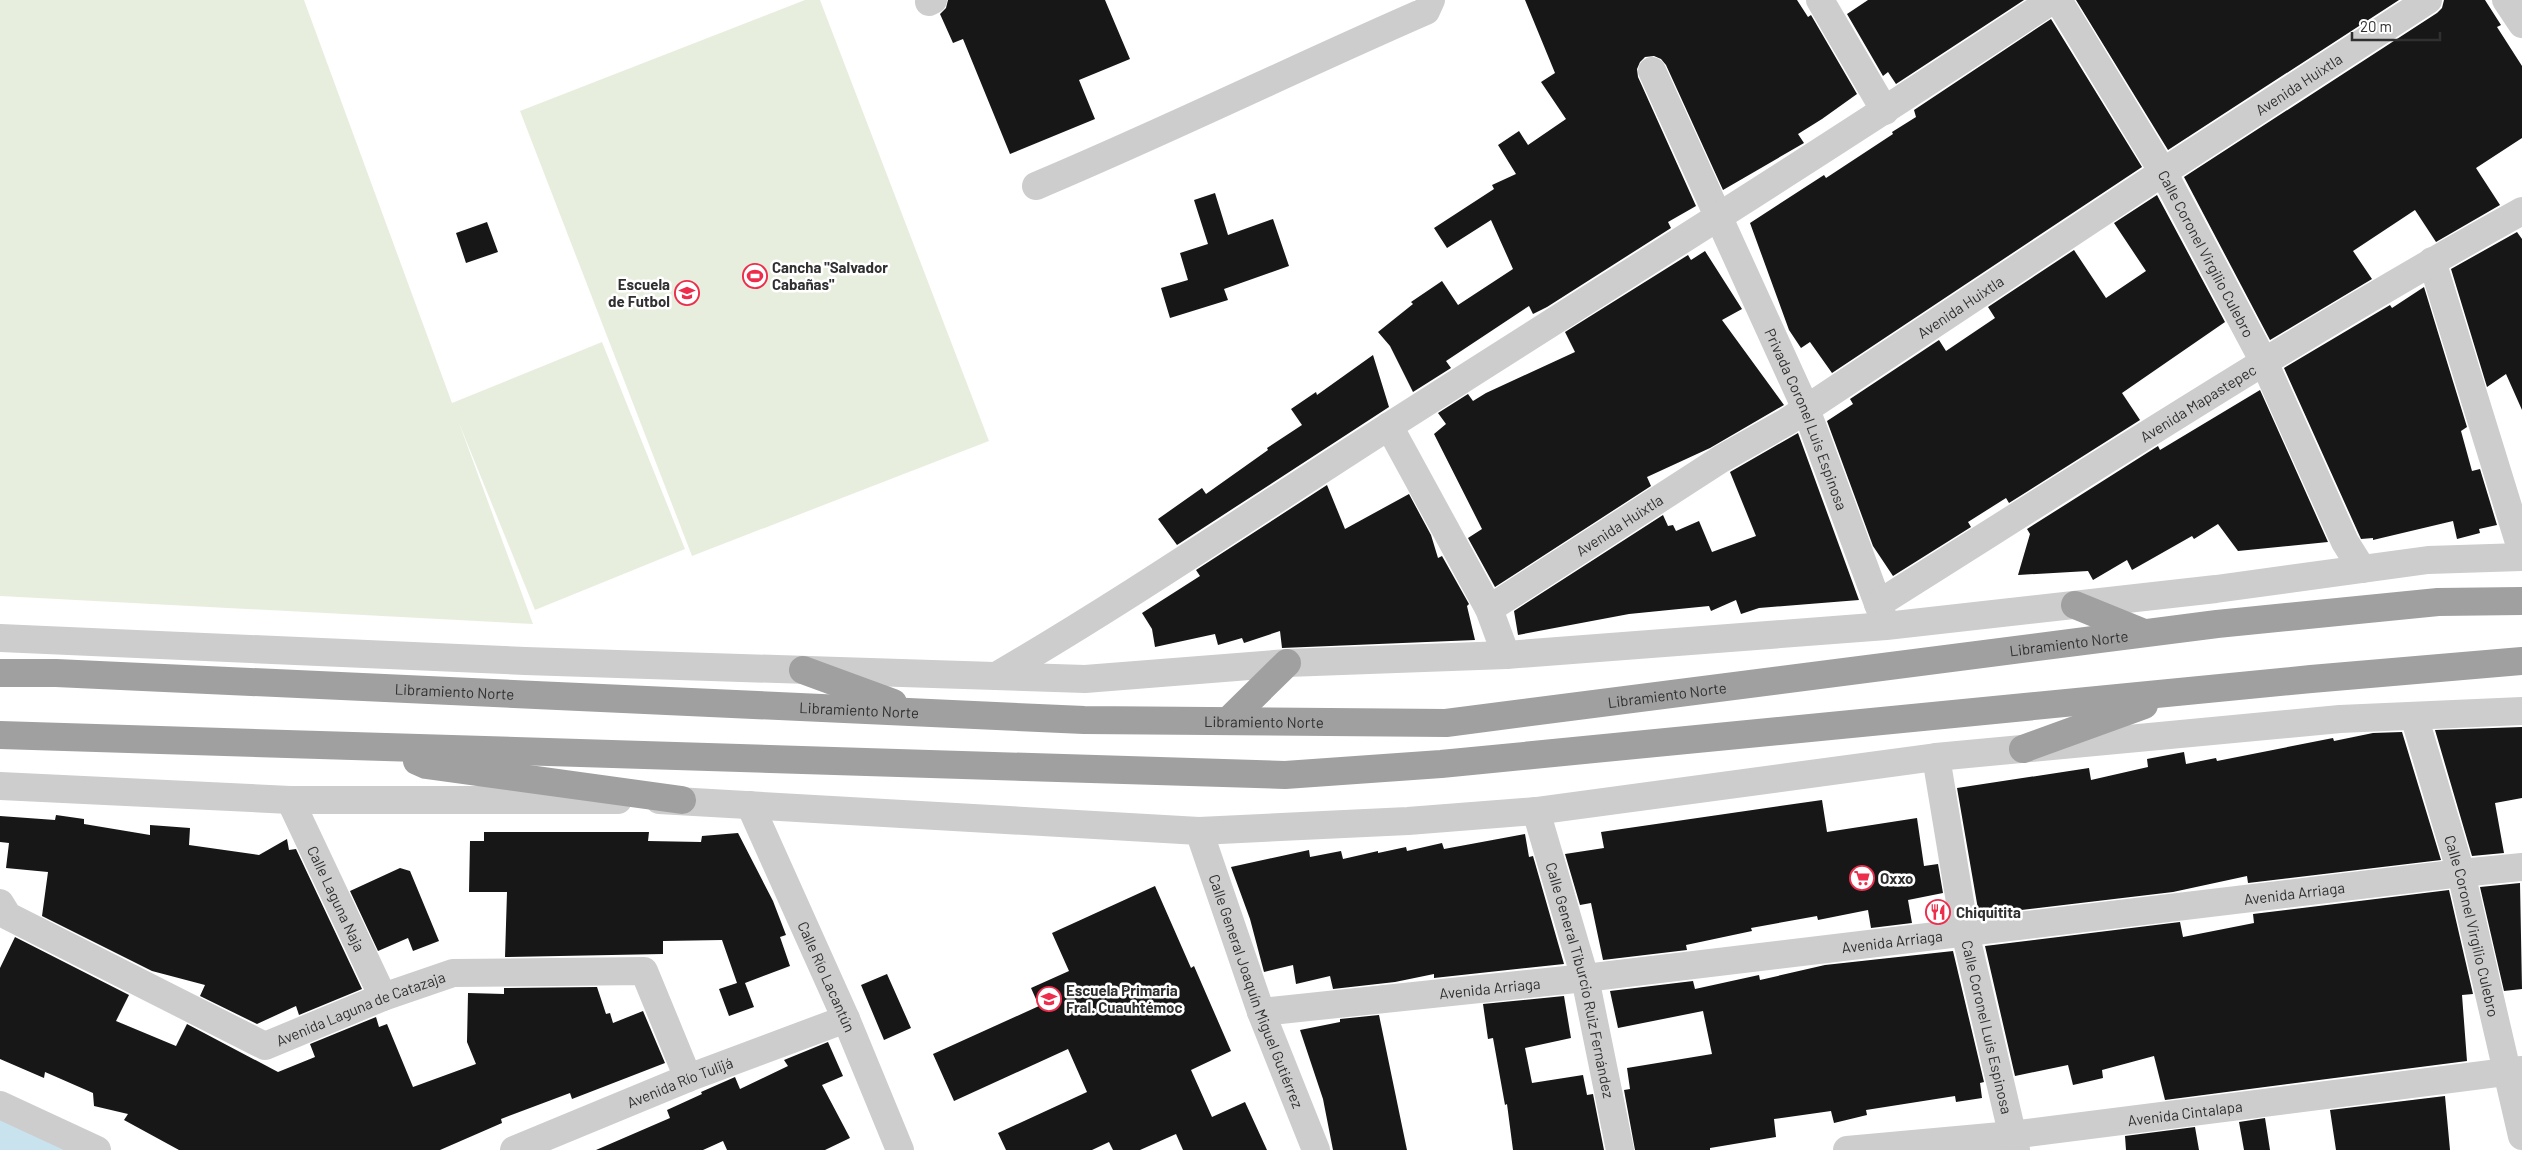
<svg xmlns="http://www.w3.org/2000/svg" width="2522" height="1150" font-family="Barlow,sans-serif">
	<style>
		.green { fill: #e8eede }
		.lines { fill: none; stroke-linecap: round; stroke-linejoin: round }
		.river { stroke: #c9e3ee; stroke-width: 52 }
		.building { fill: #171717 }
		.minor { stroke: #cdcdcd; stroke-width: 28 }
		.tertiary { stroke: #cdcdcd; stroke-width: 28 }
		.trunk { stroke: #a0a0a0; stroke-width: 28 }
		.labels { text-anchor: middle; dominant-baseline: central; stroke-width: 5; stroke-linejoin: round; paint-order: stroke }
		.street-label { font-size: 15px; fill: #303030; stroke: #fff }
		.poi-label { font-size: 15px; font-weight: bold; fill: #303030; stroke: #fff; text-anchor: start }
	</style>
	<rect width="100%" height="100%" fill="#fff"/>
	<!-- green -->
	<path class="green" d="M 0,0 L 304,0 L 452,403 L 602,342 L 685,549 L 535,610 L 459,423 L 533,624 L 0,596 Z
		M 805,0 L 820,0 L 989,441 L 692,556 L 520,111 Z"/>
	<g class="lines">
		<!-- river -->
		<path class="river" d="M 0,1126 L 47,1150"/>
	</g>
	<!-- building -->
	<path class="building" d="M 948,0 L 1105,0 L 1130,59 L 1079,80 L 1095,119 L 1010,154 L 963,39 L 953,43 L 940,14 L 946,8 Z
		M 1525,0 L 1797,0 L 1808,17 L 1811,15 L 1857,94 L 1822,119 L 1798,134 L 1804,143 L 1723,190 L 1666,65 L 1661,59 L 1654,56 L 1645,57 L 1640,62 L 1637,69 L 1638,77 L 1696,206 L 1668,222 L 1671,228 L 1547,307 L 1533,314 L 1529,306 L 1446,361 L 1451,368 L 1413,392 L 1390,346 L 1378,332 L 1413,304 L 1411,302 L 1442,281 L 1458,305 L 1513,269 L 1491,220 L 1447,248 L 1434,228 L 1494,189 L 1492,185 L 1516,174 L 1498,145 L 1519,131 L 1528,145 L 1566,119 L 1541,82 L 1555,73 Z
		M 1868,0 L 2024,0 L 1896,84 L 1888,72 L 1883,76 L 1847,14 Z
		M 2076,0 L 2399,0 L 2168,150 Z
		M 2444,0 L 2485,0 L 2501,25 L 2497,27 L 2522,66 L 2522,138 L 2476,168 L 2500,205 L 2436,242 L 2415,210 L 2353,251 L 2372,279 L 2270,340 L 2184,177 L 2437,13 L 2442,8 Z
		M 2051,19 L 2142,167 L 1832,373 L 1810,342 L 1801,348 L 1789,330 L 1750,223 L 1824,175 L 1826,178 L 1893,134 L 1892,132 L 1916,117 L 1914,110 Z
		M 1215,193 L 1228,235 L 1273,219 L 1289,266 L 1224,289 L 1228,300 L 1170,318 L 1161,288 L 1188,280 L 1180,253 L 1208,244 L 1194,200 Z
		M 2157,195 L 2225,322 L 2122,393 L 2140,420 L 2009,503 L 2006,498 L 1968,522 L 1971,527 L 1893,576 L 1873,546 L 1827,421 L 1853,404 L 1850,399 L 1939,340 L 1946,351 L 1995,318 L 1988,307 L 2074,250 L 2106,298 L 2146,271 L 2114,223 Z
		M 487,222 L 498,252 L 466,263 L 456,233 Z
		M 2517,232 L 2522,239 L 2522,410 L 2506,374 L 2487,387 L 2451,269 Z
		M 1705,251 L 1742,309 L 1722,320 L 1784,405 L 1710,448 L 1647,477 L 1651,486 L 1495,587 L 1468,538 L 1482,529 L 1434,434 L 1446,424 L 1438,413 L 1468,394 L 1473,401 L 1486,393 L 1575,352 L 1565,332 L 1688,255 L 1691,260 Z
		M 2424,287 L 2467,427 L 2461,431 L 2472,471 L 2480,469 L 2497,525 L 2479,529 L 2480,533 L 2457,539 L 2453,521 L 2373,540 L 2373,538 L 2361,539 L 2284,368 L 2390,305 L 2392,308 Z
		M 1373,355 L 1389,407 L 1177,545 L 1158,519 L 1202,488 L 1206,494 L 1268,450 L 1267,448 L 1302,425 L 1291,409 L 1316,392 L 1317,395 Z
		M 2260,390 L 2328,542 L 2238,551 L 2218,524 L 2194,539 L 2192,536 L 2132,570 L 2127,560 L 2093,580 L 2088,571 L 2018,575 L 2030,534 L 2027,529 L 2158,446 L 2160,450 Z
		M 1798,433 L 1859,600 L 1759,608 L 1741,614 L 1736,600 L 1711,611 L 1709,606 L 1629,614 L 1518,635 L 1514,611 L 1663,515 L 1668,526 L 1673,525 L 1676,531 L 1699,521 L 1712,552 L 1756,536 L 1730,472 Z
		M 1327,485 L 1345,529 L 1409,494 L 1431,535 L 1438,558 L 1442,556 L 1469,604 L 1467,606 L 1475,640 L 1282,648 L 1280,631 L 1244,643 L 1242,638 L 1218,645 L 1215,634 L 1155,647 L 1152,629 L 1142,613 L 1200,576 L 1196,570 Z
		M 2522,727 L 2522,798 L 2495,803 L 2504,853 L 2472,856 L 2435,730 Z
		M 2402,732 L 2441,860 L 2248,883 L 2247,876 L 2173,892 L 1979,915 L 1957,788 L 2089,768 L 2091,780 L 2148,767 L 2147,759 L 2184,752 L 2186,764 L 2216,758 L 2217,761 L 2333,738 L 2334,741 L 2373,733 Z
		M 1822,800 L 1827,832 L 1917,818 L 1924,866 L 1938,864 L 1943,893 L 1908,900 L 1912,923 L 1871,928 L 1868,910 L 1818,920 L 1817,916 L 1751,928 L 1752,931 L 1686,945 L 1687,950 L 1603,960 L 1591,903 L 1580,905 L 1565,854 L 1604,848 L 1601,832 Z
		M 56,815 L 84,819 L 84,824 L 150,835 L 150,825 L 190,828 L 189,845 L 259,855 L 287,839 L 289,850 L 296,849 L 362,989 L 299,1015 L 296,1006 L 257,1024 L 200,996 L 205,985 L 152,971 L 42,916 L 48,872 L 6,868 L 9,843 L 0,842 L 0,816 L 55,820 Z
		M 484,832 L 649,832 L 648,841 L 701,842 L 702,836 L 738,833 L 773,901 L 786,935 L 780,937 L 790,966 L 745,983 L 754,1007 L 729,1016 L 719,989 L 737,983 L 722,940 L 663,941 L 663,954 L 505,957 L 507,892 L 469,892 L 470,841 L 484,841 Z
		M 1525,834 L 1529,857 L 1533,856 L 1564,964 L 1434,978 L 1434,974 L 1395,982 L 1333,989 L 1330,976 L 1296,984 L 1293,965 L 1264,972 L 1250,919 L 1231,867 L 1309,850 L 1310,857 L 1341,851 L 1343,859 L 1378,851 L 1378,853 L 1406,847 L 1407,851 L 1442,843 L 1444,849 Z
		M 400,868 L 410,871 L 439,941 L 413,951 L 408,938 L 378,951 L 350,891 Z
		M 2520,883 L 2522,989 L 2504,991 L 2480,887 Z
		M 1155,886 L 1191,968 L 1194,966 L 1231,1051 L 1191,1070 L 1212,1117 L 1245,1102 L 1267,1150 L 1183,1150 L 1176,1134 L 1140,1150 L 1113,1150 L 1109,1142 L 1092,1150 L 1006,1150 L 998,1133 L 1087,1092 L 1068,1049 L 954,1101 L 933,1054 L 1039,1006 L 1031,988 L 1069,971 L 1052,933 Z
		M 2449,890 L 2473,994 L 2462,995 L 2467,1061 L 2165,1100 L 2154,1056 L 2102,1070 L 2103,1078 L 2073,1085 L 2068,1065 L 2015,1076 L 1985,946 L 2180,922 L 2183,937 L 2254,923 L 2253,914 Z
		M 15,937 L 129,995 L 116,1021 L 176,1046 L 187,1024 L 278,1072 L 315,1057 L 310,1044 L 376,1017 L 379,1027 L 387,1024 L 413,1087 L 476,1064 L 467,1042 L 468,993 L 504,994 L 504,988 L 597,987 L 606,1014 L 610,1013 L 613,1023 L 643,1011 L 665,1063 L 572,1099 L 570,1093 L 501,1119 L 502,1123 L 440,1150 L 179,1150 L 124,1120 L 128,1114 L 94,1106 L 93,1093 L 45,1072 L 44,1078 L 0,1059 L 0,968 Z
		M 1953,951 L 1984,1082 L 1980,1083 L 1982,1098 L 1956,1102 L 1955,1096 L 1866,1110 L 1867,1115 L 1834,1123 L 1831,1111 L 1774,1119 L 1776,1137 L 1710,1148 L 1710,1150 L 1635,1150 L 1624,1090 L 1630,1089 L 1627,1068 L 1712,1054 L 1703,1011 L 1618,1028 L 1610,991 L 1693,981 L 1695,989 L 1759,975 L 1760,980 L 1825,965 Z
		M 887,974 L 911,1028 L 884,1040 L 861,985 Z
		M 1564,996 L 1571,1038 L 1525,1048 L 1532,1083 L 1583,1075 L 1587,1095 L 1593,1094 L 1604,1150 L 1513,1150 L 1507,1104 L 1505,1105 L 1493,1038 L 1488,1039 L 1483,1004 Z
		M 1379,1015 L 1407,1150 L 1333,1150 L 1323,1099 L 1300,1030 L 1340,1022 L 1340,1019 Z
		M 828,1042 L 843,1076 L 822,1085 L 850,1138 L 825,1150 L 727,1150 L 723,1141 L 703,1150 L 596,1150 L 670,1118 L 667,1110 L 702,1094 L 701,1092 L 735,1077 L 740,1089 L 788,1066 L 784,1060 Z
		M 2445,1096 L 2450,1150 L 2336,1150 L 2330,1110 Z
		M 2265,1118 L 2270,1150 L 2244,1150 L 2239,1122 Z
		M 2195,1127 L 2199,1150 L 2126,1150 L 2125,1136 Z"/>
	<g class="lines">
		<!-- minor -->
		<g class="minor">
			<path d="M 1820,0 L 1885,111"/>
			<path id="s1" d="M 2058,0 L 2163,172 L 2264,362 L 2345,542 L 2362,569"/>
			<path d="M 2506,0 L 2522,24"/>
			<path d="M 929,2 L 933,0"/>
			<path id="s2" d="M 1652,71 L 1806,409 L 1884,620"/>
			<path d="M 1036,186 C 1167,131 1295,68 1426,11 L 1431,0"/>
			<path d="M 2432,261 L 2522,552"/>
			<path d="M 1389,426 L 1489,609 L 1506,655"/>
			<path id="s3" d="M 1878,604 C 2091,470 2302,333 2522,211"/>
			<path id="s4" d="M 1489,609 L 1721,459 L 1788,421 L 2163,172 L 2428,0"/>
			<path d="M 996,676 C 1135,595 1268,503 1405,416 C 1621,278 1839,142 2052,0"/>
			<path id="s5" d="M 2414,716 L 2461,873 L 2522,1136"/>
			<path id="s6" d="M 1936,757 L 1965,932 L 2016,1150"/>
			<path id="s7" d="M 290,800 L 383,997"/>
			<path id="s8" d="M 750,805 L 846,1019 L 900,1150"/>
			<path id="s9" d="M 1536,811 L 1585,978 L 1620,1150"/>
			<path id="s10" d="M 1199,831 L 1261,1012 L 1316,1150"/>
			<path id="s11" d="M 0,903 L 8,916 L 265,1046 L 383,997 L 453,973 L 644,971 L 688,1078"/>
			<path id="s12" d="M 1261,1012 L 1585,978 L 2461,873 L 2522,867"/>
			<path id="s13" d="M 514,1150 L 688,1078 L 846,1019"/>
			<path id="s14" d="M 1847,1150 L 2012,1135 L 2522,1070"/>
		</g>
		<!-- tertiary -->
		<path class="tertiary" d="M 0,638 L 525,661 L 1085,679 L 1287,663 L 1506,655 L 1886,626 L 2216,589 L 2428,560 L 2522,557
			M 0,786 L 290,800 L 618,800
			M 659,800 L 1199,831 L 1408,821 L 1536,811 L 1936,757 L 2340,719 L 2522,711
			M 0,1105 L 97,1150"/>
		<!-- trunk -->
		<g class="trunk">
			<path d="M 2075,605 L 2144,633"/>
			<path d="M 803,670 L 893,703"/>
			<path id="s15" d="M 0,673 L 56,673 L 1084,720 L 1446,723 L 2217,624 L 2438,602 L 2522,601"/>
			<path d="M 1228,721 L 1287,663"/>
			<path d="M 0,735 L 1285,775 L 1441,764 L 2311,679 L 2522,661"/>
			<path d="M 2023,749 L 2144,705"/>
			<path d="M 417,761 L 426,765 L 682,800"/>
		</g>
	</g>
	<!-- icons -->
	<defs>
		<symbol id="stadium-ring" viewBox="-11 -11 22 22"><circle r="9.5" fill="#fff" stroke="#ed2d4b" stroke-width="1.5"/><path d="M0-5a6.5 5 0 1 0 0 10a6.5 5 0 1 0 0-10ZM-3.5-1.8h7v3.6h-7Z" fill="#ed2d4b"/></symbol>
		<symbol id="school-ring" viewBox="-11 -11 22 22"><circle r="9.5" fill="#fff" stroke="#ed2d4b" stroke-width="1.5"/><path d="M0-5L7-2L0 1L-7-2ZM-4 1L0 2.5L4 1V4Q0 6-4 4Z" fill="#ed2d4b"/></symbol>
		<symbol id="supermarket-ring" viewBox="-11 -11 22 22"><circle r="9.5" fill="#fff" stroke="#ed2d4b" stroke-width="1.5"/><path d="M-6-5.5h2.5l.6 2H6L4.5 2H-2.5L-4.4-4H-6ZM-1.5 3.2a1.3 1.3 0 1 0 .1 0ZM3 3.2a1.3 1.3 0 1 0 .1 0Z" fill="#ed2d4b"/></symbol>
		<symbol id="restaurant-ring" viewBox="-11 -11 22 22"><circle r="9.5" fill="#fff" stroke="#ed2d4b" stroke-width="1.5"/><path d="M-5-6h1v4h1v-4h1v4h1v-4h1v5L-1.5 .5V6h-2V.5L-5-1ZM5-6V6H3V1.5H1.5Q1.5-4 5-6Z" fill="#ed2d4b"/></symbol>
	</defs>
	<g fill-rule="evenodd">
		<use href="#stadium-ring" x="741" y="262" width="28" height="28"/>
		<use href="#school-ring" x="673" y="279" width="28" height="28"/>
		<use href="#supermarket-ring" x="1848" y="864" width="28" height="28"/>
		<use href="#restaurant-ring" x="1924" y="898" width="28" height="28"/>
		<use href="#school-ring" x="1035" y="985" width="28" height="28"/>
	</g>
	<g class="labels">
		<!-- street labels -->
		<g class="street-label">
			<text stroke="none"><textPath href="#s4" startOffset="965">Avenida Huixtla</textPath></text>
			<text stroke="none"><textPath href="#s1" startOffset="294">Calle Coronel Virgilio Culebro</textPath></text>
			<text stroke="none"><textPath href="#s4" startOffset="560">Avenida Huixtla</textPath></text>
			<text stroke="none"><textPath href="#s3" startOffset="378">Avenida Mapastepec</textPath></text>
			<text stroke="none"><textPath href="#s2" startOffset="381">Privada Coronel Luis Espinosa</textPath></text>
			<text stroke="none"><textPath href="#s4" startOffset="155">Avenida Huixtla</textPath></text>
			<text stroke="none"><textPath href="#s15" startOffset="2075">Libramiento Norte</textPath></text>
			<text stroke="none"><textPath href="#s15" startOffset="455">Libramiento Norte</textPath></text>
			<text stroke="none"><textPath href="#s15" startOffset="1670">Libramiento Norte</textPath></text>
			<text stroke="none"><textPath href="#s15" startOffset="860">Libramiento Norte</textPath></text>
			<text stroke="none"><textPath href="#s15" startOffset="1265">Libramiento Norte</textPath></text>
			<text stroke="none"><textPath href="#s12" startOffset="1040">Avenida Arriaga</textPath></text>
			<text stroke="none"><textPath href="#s7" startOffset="109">Calle Laguna Naja</textPath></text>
			<text stroke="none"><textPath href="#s5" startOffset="218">Calle Coronel Virgilio Culebro</textPath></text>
			<text stroke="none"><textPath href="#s12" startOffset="635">Avenida Arriaga</textPath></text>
			<text stroke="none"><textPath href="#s8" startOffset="188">Calle Río Lacantún</textPath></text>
			<text stroke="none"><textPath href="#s9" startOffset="175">Calle General Tiburcio Ruiz Fernández</textPath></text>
			<text stroke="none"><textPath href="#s12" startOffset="230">Avenida Arriaga</textPath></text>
			<text stroke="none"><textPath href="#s10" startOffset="170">Calle General Joaquín Miguel Gutiérrez</textPath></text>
			<text stroke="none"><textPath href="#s11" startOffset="406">Avenida Laguna de Catazaja</textPath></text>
			<text stroke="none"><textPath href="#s6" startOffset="275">Calle Coronel Luis Espinosa</textPath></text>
			<text stroke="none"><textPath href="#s13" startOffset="179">Avenida Río Tulijá</textPath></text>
			<text stroke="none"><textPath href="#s14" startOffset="340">Avenida Cintalapa</textPath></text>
		</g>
		<!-- poi labels -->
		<g class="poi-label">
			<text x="772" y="267">Cancha "Salvador<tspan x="772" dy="17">Cabañas"</tspan></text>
			<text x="670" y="284" text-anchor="end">Escuela<tspan x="670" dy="17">de Futbol</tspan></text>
			<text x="1880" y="878">Oxxo</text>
			<text x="1956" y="912">Chiquitita</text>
			<text x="1066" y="990">Escuela Primaria<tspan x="1066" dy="17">Fral. Cuauhtémoc</tspan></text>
		</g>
	</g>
	<!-- scale -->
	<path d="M2352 32v8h88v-8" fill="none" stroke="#303030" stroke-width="2.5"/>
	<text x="2360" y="32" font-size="15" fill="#303030" stroke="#ffffff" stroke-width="4" paint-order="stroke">20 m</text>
</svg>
